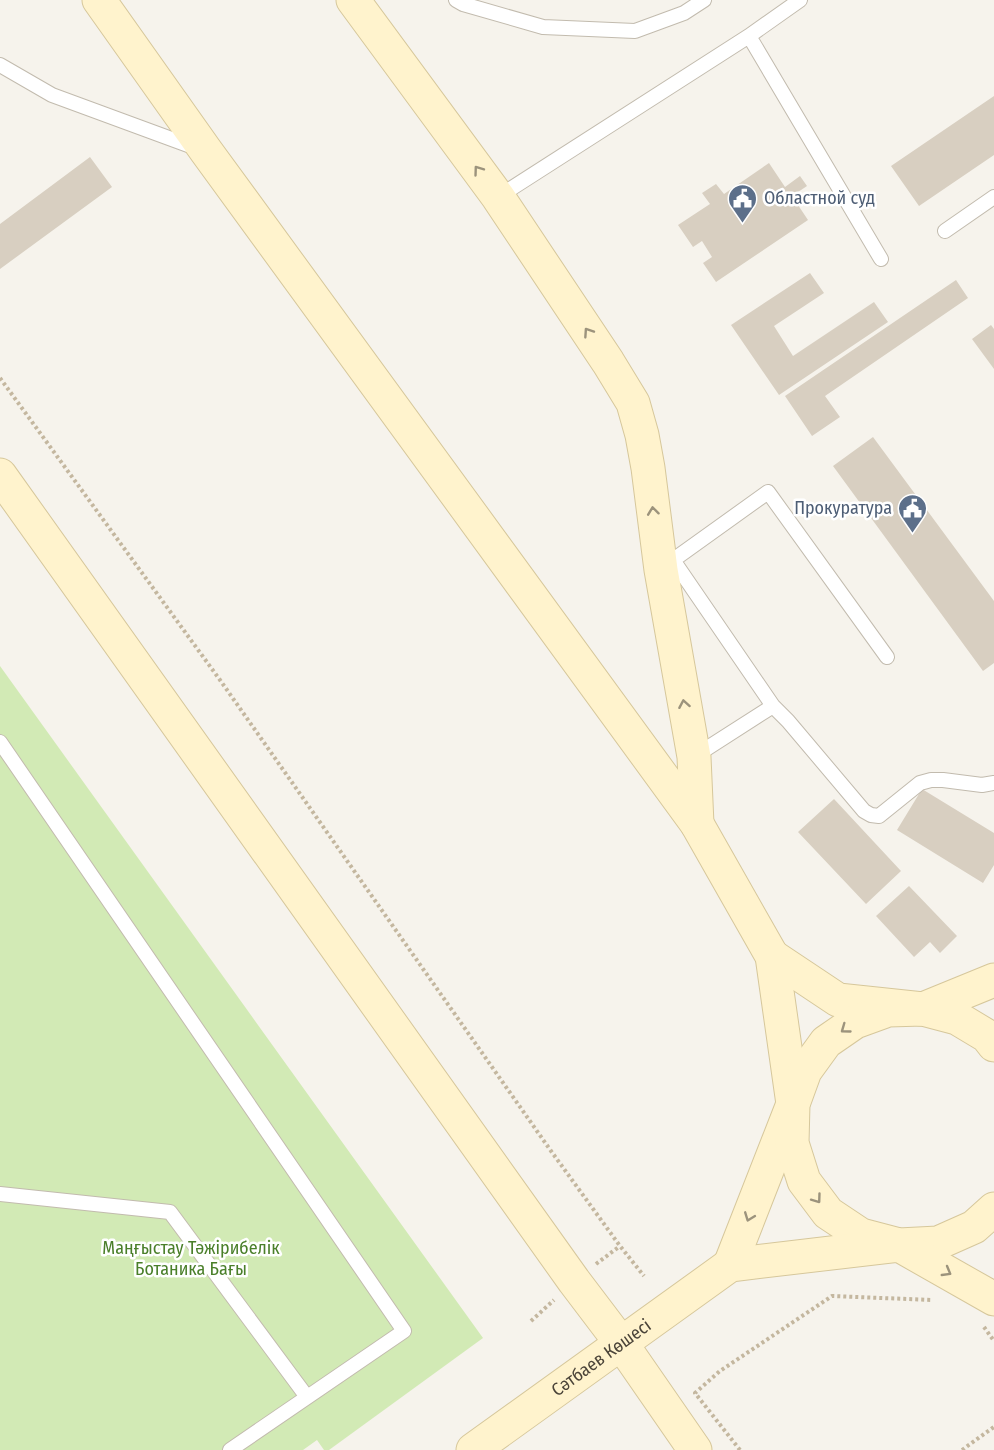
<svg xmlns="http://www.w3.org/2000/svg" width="994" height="1450" font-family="'Fira Sans Condensed',sans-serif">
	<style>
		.green { fill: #d2eab5 }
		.building { fill: #d8cfc1 }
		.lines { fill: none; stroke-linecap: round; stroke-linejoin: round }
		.lane-casing { stroke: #c2bbae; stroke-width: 16 }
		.secondary-casing { stroke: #d6c79b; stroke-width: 35 }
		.path { stroke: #c4b79f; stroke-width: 4; stroke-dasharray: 3 3; stroke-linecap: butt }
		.lane { stroke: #fff; stroke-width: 14 }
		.secondary { stroke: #fff3cd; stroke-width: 33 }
		.oneway { stroke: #9c937c }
		.labels { text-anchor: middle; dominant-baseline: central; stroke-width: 5; stroke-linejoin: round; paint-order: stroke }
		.service-label { font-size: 18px; fill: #4e5e75; stroke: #fff; text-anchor: start }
		.park-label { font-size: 18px; fill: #4a7f2a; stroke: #fff }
		.street-label { font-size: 18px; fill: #4b4439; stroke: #fff }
	</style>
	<rect width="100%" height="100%" fill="#f6f3ec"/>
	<!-- green -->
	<path class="green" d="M 0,666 L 483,1338 L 329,1450 L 324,1450 L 317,1440 L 303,1450 L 0,1450 Z"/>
	<!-- building -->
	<path class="building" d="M 994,96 L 994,155 L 919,206 L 891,166 Z
		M 90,157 L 112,187 L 0,269 L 0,224 Z
		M 769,163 L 785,187 L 800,176 L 807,186 L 792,196 L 808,220 L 716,282 L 703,263 L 712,257 L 702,241 L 693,247 L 678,225 L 710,204 L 702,193 L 716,184 L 724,194 Z
		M 810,273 L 824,293 L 774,326 L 793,356 L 874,302 L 888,322 L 779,395 L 731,325 Z
		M 956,280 L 968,298 L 825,396 L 840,417 L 812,436 L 785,396 Z
		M 991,325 L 994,329 L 994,369 L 972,339 Z
		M 873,437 L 994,601 L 994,663 L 983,671 L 833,466 Z
		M 922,789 L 994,833 L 994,865 L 983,883 L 897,830 Z
		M 834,799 L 901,871 L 866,904 L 798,832 Z
		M 909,886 L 957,936 L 940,953 L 930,942 L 914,957 L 876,916 Z"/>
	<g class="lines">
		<defs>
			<path id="lane" d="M 456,0 L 463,4 L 543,27 L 635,31 L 684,13 L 704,0
				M 749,36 L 881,259
				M 0,65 L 52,95 L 196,148
				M 498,197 L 749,36 L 800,0
				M 945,231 L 994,197
				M 673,560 L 773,706
				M 662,568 L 768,492 L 887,657
				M 0,742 L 404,1331 L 230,1450
				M 695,756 L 773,706 L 788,721 L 864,811 L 871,815 L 879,816 L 920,783 L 931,780 L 943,780 L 982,785 L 994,783
				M 0,1194 L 170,1212 L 307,1397"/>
			<g id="secondary">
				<path d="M 99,0 L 206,151 L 697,824 L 772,956 L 793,1104 L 730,1265"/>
				<path d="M 353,0 L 498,197 L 608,362 L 633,403 L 642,435 L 648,468 L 661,570 L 694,757 L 697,824"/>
				<path d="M 0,475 L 574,1281 L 621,1343 L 695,1450"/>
				<path d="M 772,956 L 838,1000 L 923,1009 L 994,980"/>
				<path d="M 994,1045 L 987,1036 L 957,1018 L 923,1009 L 888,1010 L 855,1022 L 826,1042 L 805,1071 L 793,1104 L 792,1143 L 804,1181 L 828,1213 L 861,1235 L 899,1245 L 938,1243 L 974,1227 L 994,1209"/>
				<path id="s1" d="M 473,1450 L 730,1265 L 899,1245 L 994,1299"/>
			</g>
		</defs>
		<!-- lane casing -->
		<use href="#lane" class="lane-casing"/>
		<!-- secondary casing -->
		<use href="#secondary" class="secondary-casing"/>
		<!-- path -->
		<path class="path" d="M 0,378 L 220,680 L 551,1151 L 620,1246 L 644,1276
			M 596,1264 L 620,1246
			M 531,1321 L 554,1300
			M 984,1327 L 994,1341
			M 740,1450 L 695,1393 L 720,1371 L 832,1296 L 932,1300
			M 962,1450 L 994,1427"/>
		<!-- lane -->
		<use href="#lane" class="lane"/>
		<!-- secondary -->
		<use href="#secondary" class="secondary"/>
	</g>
	<!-- one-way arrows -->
	<defs><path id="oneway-chevron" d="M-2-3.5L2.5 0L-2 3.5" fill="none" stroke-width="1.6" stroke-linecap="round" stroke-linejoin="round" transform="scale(1.5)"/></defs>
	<g class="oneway">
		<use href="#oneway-chevron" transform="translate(478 170) rotate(-126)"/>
		<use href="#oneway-chevron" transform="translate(588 332) rotate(-124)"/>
		<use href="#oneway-chevron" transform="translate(653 511) rotate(-97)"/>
		<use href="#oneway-chevron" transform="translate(684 704) rotate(-100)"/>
		<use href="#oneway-chevron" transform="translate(845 1029) rotate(144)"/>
		<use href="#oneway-chevron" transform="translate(817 1199) rotate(54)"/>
		<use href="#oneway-chevron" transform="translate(749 1217) rotate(111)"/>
		<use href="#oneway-chevron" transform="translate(947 1272) rotate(30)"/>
	</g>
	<!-- icons -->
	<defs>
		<symbol id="civic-pin" viewBox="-11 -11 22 30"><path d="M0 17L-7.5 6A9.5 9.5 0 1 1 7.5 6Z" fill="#5c6f8a" stroke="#fff"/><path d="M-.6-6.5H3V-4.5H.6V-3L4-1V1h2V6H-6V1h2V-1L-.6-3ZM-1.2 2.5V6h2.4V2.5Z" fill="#fff"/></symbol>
	</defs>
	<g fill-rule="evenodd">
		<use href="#civic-pin" x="726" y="182" width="33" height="45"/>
		<use href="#civic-pin" x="896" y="492" width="33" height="45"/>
	</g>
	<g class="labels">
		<!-- service labels -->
		<g class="service-label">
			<text x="764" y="198">Областной суд</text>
			<text x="892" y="508" text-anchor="end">Прокуратура</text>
		</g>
		<!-- park labels -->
		<g class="park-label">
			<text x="191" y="1248">Маңғыстау Тәжірибелік<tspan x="191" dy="21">Ботаника Бағы</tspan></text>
		</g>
		<!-- street labels -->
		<g class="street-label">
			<text stroke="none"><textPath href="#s1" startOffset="158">Сәтбаев Көшесі</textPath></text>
		</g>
	</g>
</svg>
